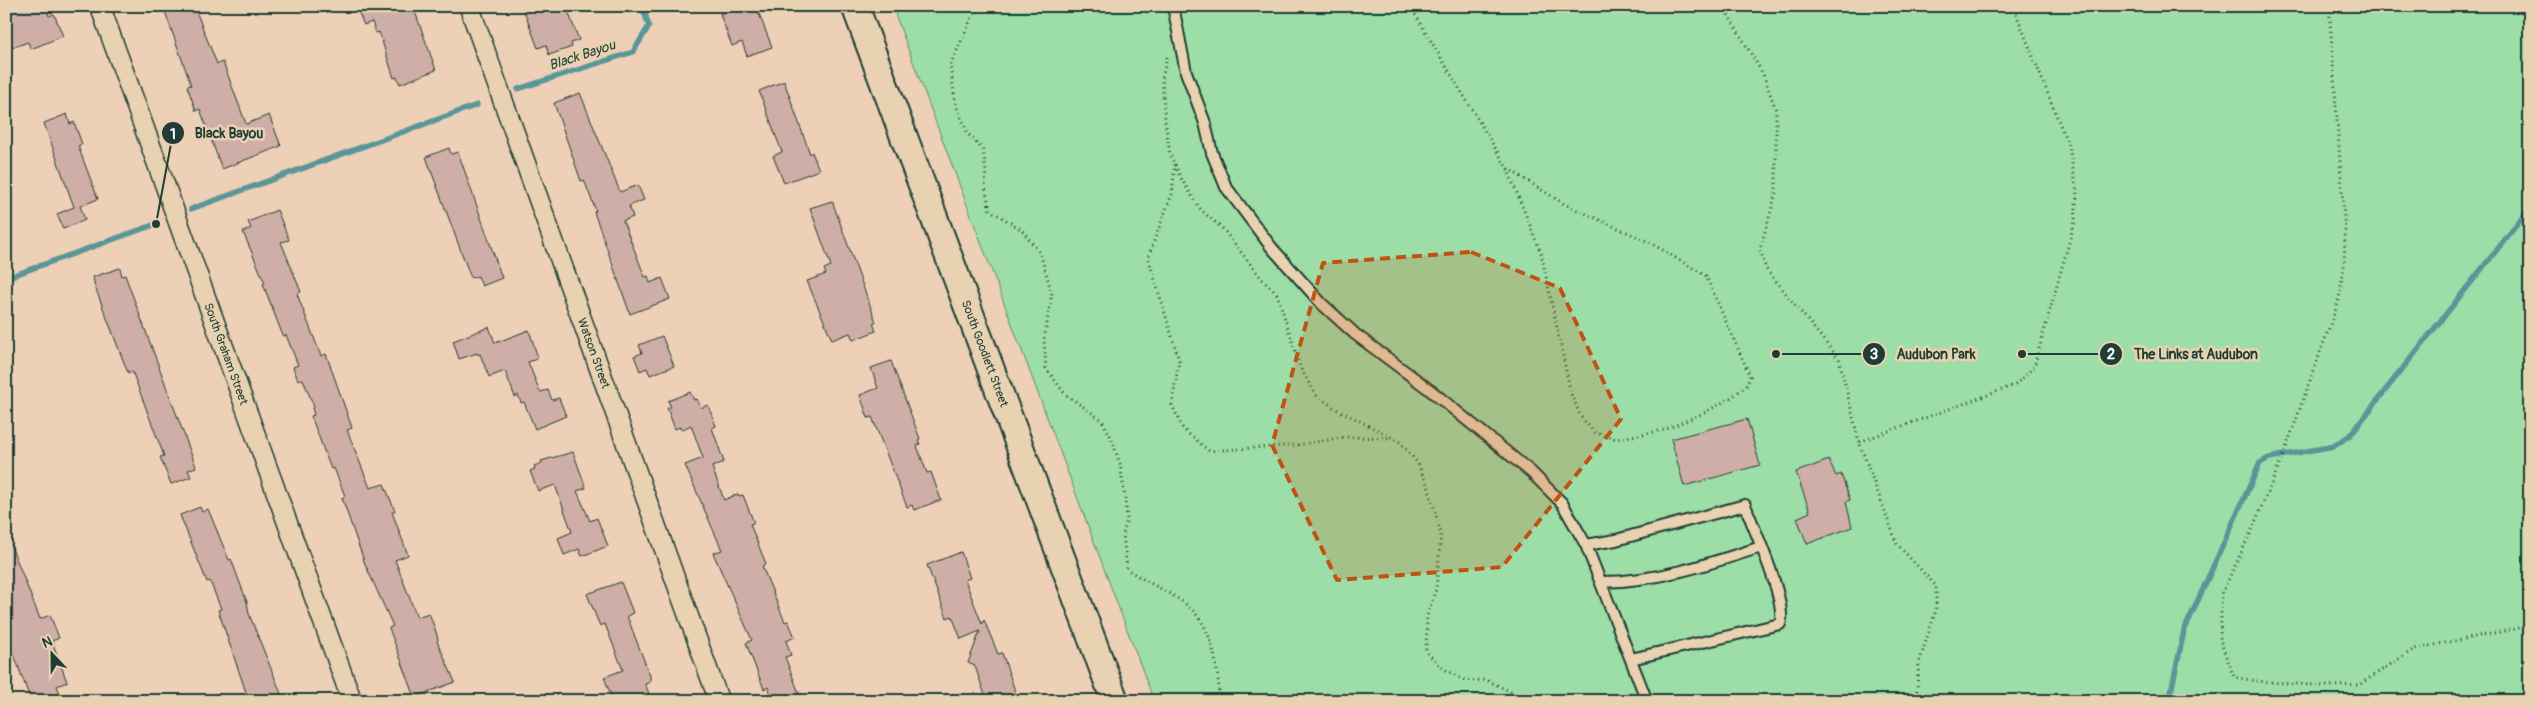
<svg xmlns="http://www.w3.org/2000/svg" width="2536" height="707" font-family="Pangolin,sans-serif">
	<style>
		.green { fill: #9ddda7; stroke: #5e8d6e }
		.lines { fill: none; stroke-linecap: round; stroke-linejoin: round }
		.stream { stroke: #5a9699; stroke-width: 5.5 }
		.building { fill: #ceaea6; stroke: #1f3d34 }
		.lane-casing { stroke: #1f3d34; stroke-width: 14 }
		.street-casing { stroke: #1f3d34; stroke-width: 22 }
		.secondary-casing { stroke: #1f3d34; stroke-width: 30 }
		.path { stroke: #1f3d34; stroke-width: 3; stroke-dasharray: 1 4; stroke-linecap: butt }
		.lane { stroke: #e8d2b1; stroke-width: 10 }
		.street { stroke: #e8d2b1; stroke-width: 19 }
		.secondary { stroke: #e8d2b1; stroke-width: 26 }
		.marked { fill: #c05314; fill-opacity: 0.2; stroke: #c05314; stroke-width: 4; stroke-dasharray: 10 6; stroke-linejoin: round }
		.labels { text-anchor: middle; dominant-baseline: central; stroke-width: 5; stroke-linejoin: round; paint-order: stroke }
		.street-label { font-size: 12px; fill: #1f3d34; stroke: #e8d2b1 }
		.water-label { font-size: 14px; font-style: italic; fill: #24443c; stroke: #e8d2b1 }
		.leader { fill: none; stroke: #1f3d34; stroke-width: 2 }
		.callout-dot { fill: #1f3d34; stroke: #e8d2b1; stroke-width: 2 }
		.mark-label { font-size: 15px; text-anchor: middle; font-weight: bold; fill: #fff }
		.callout-label { font-size: 14px; text-anchor: middle; font-weight: bold; fill: #1f3d34; stroke: #e8d2b1; stroke-width: 5; stroke-linejoin: round; paint-order: stroke }
	</style>
	<rect width="100%" height="100%" fill="#edd0b6"/>
	<filter id="ink" filterUnits="userSpaceOnUse"><feTurbulence type="fractalNoise" baseFrequency=".02" numOctaves="2"/><feDisplacementMap in="SourceGraphic" scale="10" xChannelSelector="R" yChannelSelector="G"/><feConvolveMatrix kernelMatrix="1 2 1 2 8 2 1 2 1" color-interpolation-filters="sRGB"/></filter>
	<g filter="url(#ink)">
		<!-- green -->
		<path class="green" d="M 892,6 L 2530,6 L 2530,701 L 1154,701 Z"/>
		<g class="lines">
			<!-- stream -->
			<path class="stream" d="M 518,89 L 633,52 L 649,26 L 642,6
				M 191,209 L 477,105
				M 6,278 L 156,224
				M 2169,701 L 2184,631 L 2260,463 L 2269,458 L 2334,446 L 2350,435 L 2530,208"/>
		</g>
		<!-- building -->
		<path class="building" d="M 6,6 L 46,6 L 49,16 L 54,14 L 63,36 L 31,49 L 28,42 L 6,50 Z
			M 163,6 L 194,6 L 217,64 L 223,62 L 246,124 L 269,115 L 281,146 L 222,169 L 200,109 L 196,111 L 187,86 L 191,85 Z
			M 366,6 L 413,6 L 436,70 L 400,84 L 397,77 L 394,78 L 379,32 L 376,33 L 372,22 L 364,25 L 358,11 Z
			M 522,6 L 566,6 L 579,40 L 571,43 L 572,47 L 549,55 L 546,45 L 538,48 Z
			M 741,6 L 756,6 L 772,47 L 747,56 L 742,42 L 732,46 L 720,14 Z
			M 784,81 L 810,154 L 812,152 L 819,170 L 784,183 L 773,156 L 782,152 L 759,91 Z
			M 580,93 L 620,192 L 638,185 L 644,200 L 629,206 L 633,217 L 623,221 L 645,277 L 648,276 L 650,283 L 662,278 L 670,299 L 630,314 L 594,212 L 596,211 L 584,180 L 581,181 L 554,103 Z
			M 67,114 L 70,124 L 74,122 L 82,144 L 78,146 L 98,199 L 80,206 L 85,220 L 63,229 L 57,214 L 74,207 L 44,123 Z
			M 449,148 L 451,154 L 458,152 L 502,278 L 482,286 L 478,276 L 471,278 L 426,157 Z
			M 832,201 L 876,322 L 873,323 L 876,331 L 853,340 L 850,333 L 832,340 L 807,281 L 826,274 L 824,269 L 831,266 L 810,208 Z
			M 277,210 L 289,240 L 281,242 L 301,292 L 297,294 L 321,356 L 326,354 L 336,382 L 352,428 L 347,430 L 370,488 L 384,484 L 395,511 L 392,512 L 408,555 L 395,560 L 417,617 L 429,613 L 436,632 L 438,640 L 437,641 L 455,682 L 415,697 L 389,628 L 393,626 L 365,564 L 342,498 L 345,496 L 334,468 L 331,469 L 311,416 L 314,415 L 312,408 L 314,407 L 303,379 L 298,380 L 293,367 L 298,365 L 286,335 L 283,336 L 263,284 L 265,283 L 243,232 L 251,228 L 248,222 Z
			M 120,268 L 122,276 L 125,275 L 196,467 L 188,470 L 191,477 L 171,484 L 160,457 L 164,456 L 132,371 L 128,373 L 95,287 L 93,277 Z
			M 489,327 L 495,343 L 529,330 L 537,355 L 537,359 L 528,362 L 540,392 L 548,390 L 552,400 L 559,398 L 566,416 L 535,429 L 524,402 L 521,403 L 518,395 L 515,397 L 505,371 L 489,377 L 480,354 L 478,355 L 477,353 L 459,359 L 453,341 Z
			M 662,336 L 674,366 L 650,375 L 647,368 L 640,371 L 634,356 L 642,353 L 639,345 Z
			M 891,361 L 920,439 L 918,440 L 920,444 L 917,446 L 927,473 L 931,472 L 941,500 L 914,510 L 912,505 L 907,507 L 872,417 L 868,418 L 860,395 L 878,388 L 871,368 Z
			M 690,392 L 694,400 L 697,399 L 701,408 L 708,405 L 716,426 L 712,428 L 724,462 L 712,467 L 724,500 L 738,494 L 739,496 L 743,495 L 754,523 L 750,524 L 766,564 L 762,566 L 785,622 L 788,621 L 795,637 L 786,641 L 791,655 L 785,657 L 802,701 L 774,701 L 768,687 L 764,689 L 746,643 L 752,640 L 713,553 L 722,550 L 685,465 L 703,458 L 691,425 L 681,430 L 680,427 L 675,429 L 667,408 L 671,407 L 668,401 Z
			M 1747,419 L 1760,465 L 1684,486 L 1671,439 Z
			M 573,452 L 586,488 L 577,491 L 590,521 L 597,518 L 608,546 L 582,556 L 579,549 L 564,555 L 558,538 L 572,532 L 555,485 L 538,491 L 530,471 L 535,469 L 534,466 L 542,463 L 541,461 Z
			M 1829,460 L 1836,476 L 1841,474 L 1850,500 L 1846,502 L 1852,527 L 1807,544 L 1797,518 L 1810,512 L 1796,472 Z
			M 200,507 L 202,512 L 208,509 L 229,560 L 231,559 L 247,602 L 249,614 L 284,701 L 249,701 L 218,610 L 221,609 L 210,581 L 207,582 L 180,515 Z
			M 6,533 L 40,619 L 50,615 L 59,638 L 52,641 L 67,682 L 57,686 L 63,701 L 31,701 L 14,655 L 6,658 Z
			M 961,552 L 970,578 L 965,580 L 982,624 L 984,620 L 998,654 L 1002,653 L 1016,694 L 1011,695 L 1013,701 L 987,701 L 975,666 L 968,663 L 980,631 L 961,639 L 952,616 L 947,618 L 927,565 Z
			M 621,582 L 633,613 L 627,616 L 650,676 L 650,682 L 645,684 L 650,696 L 637,701 L 613,701 L 604,677 L 623,670 L 605,624 L 600,626 L 587,594 Z"/>
		<g class="lines">
			<defs>
				<path id="lane" d="M 1173,6 L 1186,72 L 1205,123 L 1212,153 L 1226,187 L 1272,248 L 1322,304 L 1355,334 L 1430,390 L 1531,472 L 1562,503 L 1586,545 L 1647,701
					M 1586,545 L 1616,540 L 1745,505 C 1754,529 1788,603 1780,624 L 1631,659
					M 1601,582 C 1655,582 1709,564 1761,547"/>
				<g id="street">
					<path id="s1" d="M 100,6 L 352,701"/>
					<path id="s2" d="M 469,6 L 719,701"/>
				</g>
				<g id="secondary">
					<path id="s3" d="M 855,6 L 1115,701"/>
				</g>
			</defs>
			<!-- lane casing -->
			<use href="#lane" class="lane-casing"/>
			<!-- street casing -->
			<use href="#street" class="street-casing"/>
			<!-- secondary casing -->
			<use href="#secondary" class="secondary-casing"/>
			<!-- path -->
			<path class="path" d="M 987,6 L 973,15 L 950,66 L 956,105 L 968,134 L 983,150 L 986,171 L 985,187 L 990,210 L 1022,230 L 1040,253 L 1052,293 L 1044,340 L 1046,368 L 1065,394 L 1102,420 L 1111,437 L 1120,464 L 1125,498 L 1127,519 L 1123,534 L 1127,569 C 1144,581 1163,589 1180,600 C 1214,621 1217,665 1220,701
				M 1410,6 L 1507,168 L 1541,253 L 1571,394 L 1581,417 L 1594,432 L 1616,439 L 1664,430 L 1704,413 L 1732,397 L 1747,385 L 1750,376 L 1706,276 L 1649,242 L 1564,204 L 1507,168
				M 1723,6 L 1763,74 L 1776,110 L 1776,193 L 1760,249 L 1766,269 L 1839,359 L 1859,442
				M 2329,6 L 2345,232 L 2344,268 L 2338,303 L 2283,456 L 2251,532 L 2222,593 L 2220,640 L 2234,677 L 2255,681 L 2326,686 L 2359,685 L 2414,649 L 2530,626
				M 1167,57 L 1162,79 L 1165,120 L 1170,154 L 1182,180 L 1201,210 L 1223,229 L 1262,279 L 1277,294 L 1301,369 L 1316,395 L 1336,409 L 1399,441 L 1417,462 L 1428,486 L 1441,534 L 1436,589 L 1427,616 L 1426,652 L 1444,669 L 1466,681 L 1486,680 L 1531,701
				M 1175,164 L 1172,194 L 1148,257 L 1179,360 L 1172,405 L 1183,429 L 1209,451 L 1296,445 L 1347,437 L 1391,438
				M 1916,701 L 1919,663 L 1936,610 L 1936,586 L 1897,544 L 1859,442 L 2015,385 L 2034,367 L 2075,221 L 2077,191 L 2069,147 L 2013,6"/>
			<!-- lane -->
			<use href="#lane" class="lane"/>
			<!-- street -->
			<use href="#street" class="street"/>
			<!-- secondary -->
			<use href="#secondary" class="secondary"/>
		</g>
	</g>
	<!-- marked area -->
	<path class="marked" d="M 1471,252 L 1560,288 L 1621,419 L 1502,567 L 1337,580 L 1272,445 L 1323,263 Z"/>
	<g class="labels">
		<!-- street labels -->
		<g class="street-label">
			<text stroke="none"><textPath href="#s1" startOffset="370">South Graham Street</textPath></text>
			<text stroke="none"><textPath href="#s2" startOffset="369">Watson Street</textPath></text>
			<text stroke="none"><textPath href="#s3" startOffset="371">South Goodlett Street</textPath></text>
		</g>
		<!-- water labels -->
		<g class="water-label">
			<text transform="translate(582 55) rotate(-18)">Black Bayou</text>
		</g>
	</g>
	<!-- callouts -->
	<path class="leader" d="M156 224L173 133M2022 354L2111 354M1776 354L1874 354"/>
	<g class="callout-dot">
		<circle cx="156" cy="224" r="5"/>
		<circle cx="2022" cy="354" r="5"/>
		<circle cx="1776" cy="354" r="5"/>
		<circle cx="173" cy="133" r="12"/>
		<circle cx="2111" cy="354" r="12"/>
		<circle cx="1874" cy="354" r="12"/>
	</g>
	<g class="mark-label">
		<text x="173" y="139">1</text>
		<text x="2111" y="359">2</text>
		<text x="1874" y="359">3</text>
	</g>
	<g class="callout-label">
		<text x="229" y="138">Black Bayou</text>
		<text x="2196" y="359">The Links at Audubon</text>
		<text x="1936" y="359">Audubon Park</text>
	</g>
	<!-- margin -->
	<rect width="2536" height="707" fill="none" stroke="#e8d2b1" stroke-width="25"/>
	<rect x="12" y="12" width="2511" height="682" fill="none" stroke="#1f3d34" stroke-width="2" filter="url(#ink)"/>
	<!-- north arrow -->
	<g transform="translate(52 654) rotate(338)" stroke="#e8d2b1" stroke-width="4" paint-order="stroke">
	<path d="M0-4L9 19L0 12L-9 19Z" fill="#1f3d34"/>
	<text y="-8" font-size="14" font-weight="bold" text-anchor="middle" fill="#1f3d34">N</text>
	</g>
</svg>
